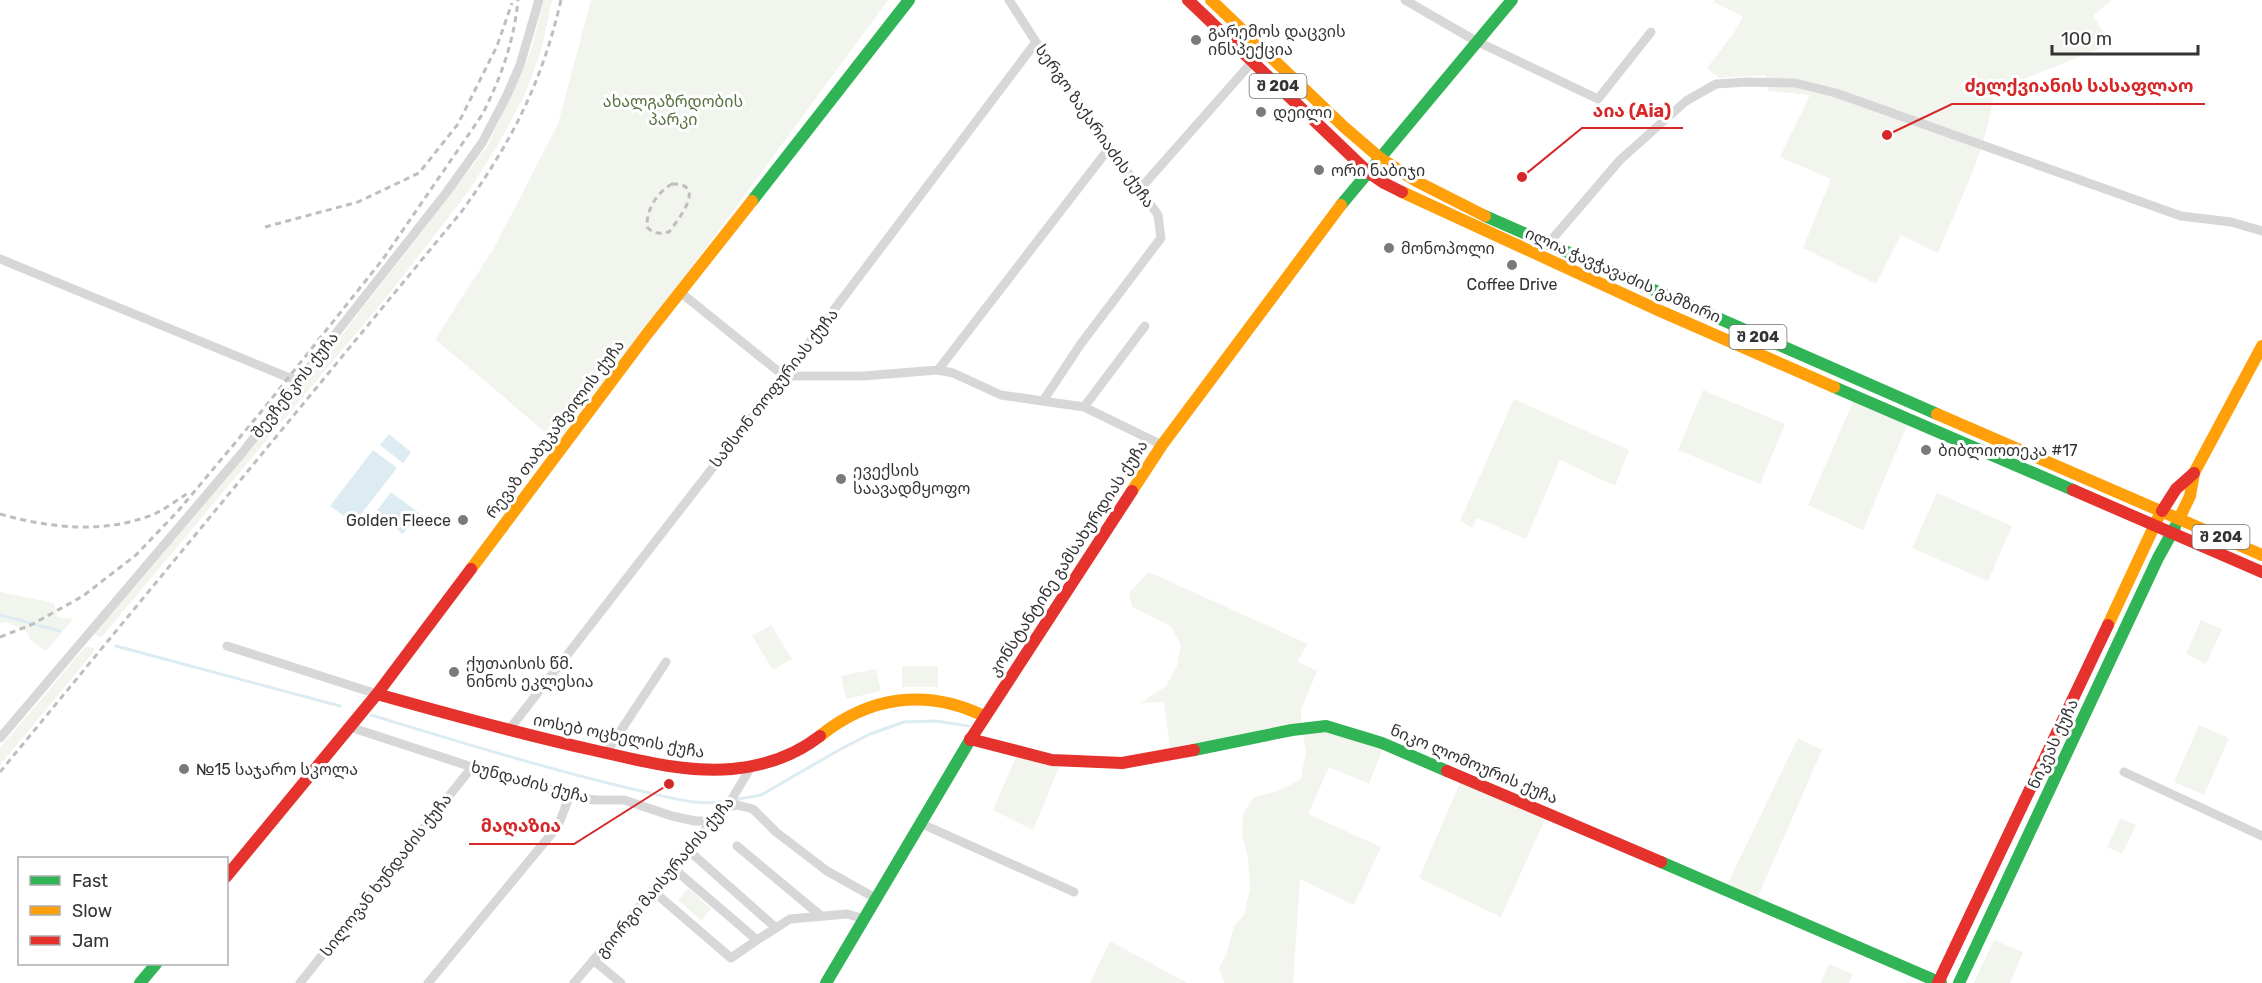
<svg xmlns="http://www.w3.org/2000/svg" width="2262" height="983" font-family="Rubik,'Noto Sans Georgian',sans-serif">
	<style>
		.green { fill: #f1f5ed }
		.water { fill: #ddebf3 }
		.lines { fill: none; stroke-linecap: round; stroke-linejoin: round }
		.stream { stroke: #ddebf3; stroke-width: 3 }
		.street { stroke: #d7d7d7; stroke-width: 9 }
		.fast { stroke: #30b455; stroke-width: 12 }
		.slow { stroke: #ff9f0a; stroke-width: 12 }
		.jam { stroke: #e5322d; stroke-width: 12 }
		.rail { stroke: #bebebe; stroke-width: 3; stroke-dasharray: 6 4.5; stroke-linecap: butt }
		.poi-dot { fill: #7a7a7a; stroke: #fff; stroke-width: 2 }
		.labels { text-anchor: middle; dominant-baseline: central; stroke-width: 6; stroke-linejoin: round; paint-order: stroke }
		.shield { fill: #fff; stroke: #707070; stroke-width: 1.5 }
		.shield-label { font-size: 15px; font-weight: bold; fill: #333 }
		.poi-label { font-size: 16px; fill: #333; stroke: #fff; text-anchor: start }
		.park-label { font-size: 16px; fill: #56703f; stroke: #fff }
		.street-label { font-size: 16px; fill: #333; stroke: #fff }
		.leader { fill: none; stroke: #d62828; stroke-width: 2 }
		.callout-dot { fill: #d62828; stroke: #fff; stroke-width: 2 }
		.callout-label { font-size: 18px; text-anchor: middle; font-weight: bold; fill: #d62828; stroke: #fff; stroke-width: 6; stroke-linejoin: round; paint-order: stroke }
	</style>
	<rect width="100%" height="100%" fill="#fff"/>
	<!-- green -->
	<path class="green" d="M 544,0 L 552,0 L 542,48 L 526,92 L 498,145 L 468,192 L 389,294 L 101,638 L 94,634 L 301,388 L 487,147 L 530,54 Z
		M 591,0 L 888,0 L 677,287 L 557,442 L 435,339 L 494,248 L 558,124 Z
		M 1715,0 L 2112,0 L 2093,16 L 2111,44 L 1994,91 C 1988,147 1960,200 1938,253 L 1901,235 L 1876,284 L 1803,248 L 1831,179 L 1780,157 L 1810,95 L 1768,91 L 1765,75 L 1719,78 L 1707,68 L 1733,34 L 1743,17 L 1714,2 Z
		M 1703,390 L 1785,424 L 1760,484 L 1678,450 Z
		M 1514,399 L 1629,450 L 1615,486 L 1560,460 L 1526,539 L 1477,518 L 1472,528 L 1460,521 Z
		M 1854,400 L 1908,423 L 1863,530 L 1808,505 Z
		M 1937,493 L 2012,526 L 1988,581 L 1912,548 Z
		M 1149,572 L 1308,644 L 1297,661 L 1317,671 L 1301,710 L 1301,725 L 1385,743 L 1369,784 L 1329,767 L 1308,814 L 1381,847 L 1354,905 L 1300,879 L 1293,983 L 1225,983 L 1219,969 L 1227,953 L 1234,926 L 1244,915 L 1250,889 L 1248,857 L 1242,835 L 1243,814 L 1254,797 L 1279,791 L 1301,779 L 1306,751 L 1301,725 L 1170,749 L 1164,702 L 1140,703 L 1166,686 L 1177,666 L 1181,645 L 1171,626 L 1132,607 L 1129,593 Z
		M 0,592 L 54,603 L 57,617 L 73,619 L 46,651 L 31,641 L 27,632 L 7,622 L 0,623 Z
		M 2201,620 L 2222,629 L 2206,664 L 2186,654 Z
		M 771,625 L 792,659 L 773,670 L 752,636 Z
		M 86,646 L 94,648 L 93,653 L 0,765 L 0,748 Z
		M 902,666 L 938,666 L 938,687 L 902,687 Z
		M 876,669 L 881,691 L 846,699 L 841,676 Z
		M 2199,725 L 2229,738 L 2204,795 L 2174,782 Z
		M 1798,738 L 1822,750 L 1755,903 L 1725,889 Z
		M 1019,750 L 1063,758 L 1033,830 L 993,810 Z
		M 1463,776 L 1548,813 L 1501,917 L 1419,878 Z
		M 2121,818 L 2136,825 L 2122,854 L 2107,847 Z
		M 688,888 L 711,909 L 701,920 L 678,900 Z
		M 1994,940 L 2023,952 L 2010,983 L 1974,983 Z
		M 1110,941 L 1187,983 L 1090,983 Z
		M 1829,964 L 1853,974 L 1849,983 L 1821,983 Z"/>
	<!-- water -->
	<path class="water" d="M 389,434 L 411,452 L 403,463 L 380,445 Z
		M 373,450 L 397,468 L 354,523 L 330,506 Z
		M 391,492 L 419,513 L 403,534 L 375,513 Z"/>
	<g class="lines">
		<!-- stream -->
		<path class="stream" d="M 0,615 L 60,631
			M 116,646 L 340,706
			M 371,715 C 460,742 550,770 641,791 C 669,797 699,807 727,801
			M 734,800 L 761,795 L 839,750 L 870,734 L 904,722 L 936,721 L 969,726"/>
		<!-- street -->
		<path class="street" d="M 1009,0 L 1036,42 L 1158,215 L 1161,238 L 1080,345 L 1043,401
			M 1405,0 L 1476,41 L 1598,99 L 1651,32
			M 1140,189 L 1253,61
			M 1548,244 L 1620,160 L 1686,101 L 1716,84 L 1747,82 L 1795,83 L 1836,93 L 2181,216 L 2231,222 L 2262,231
			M 0,259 L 297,381
			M 680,292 L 784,376 L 863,376 L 938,370 L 953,373 L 1001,395 L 1084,407 L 1162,445
			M 938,370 L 1110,147
			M 1084,407 L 1145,326
			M 227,646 L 377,694
			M 350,727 L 472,767 L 570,795 L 594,800 L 624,800 L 672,816 L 695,821 L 712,821
			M 508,731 L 784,376 L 1036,42
			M 0,738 L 242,453 L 446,193 L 482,143 L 507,95 L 520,65 L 539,0
			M 606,753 L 666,662
			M 2124,772 L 2262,836
			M 727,807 L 737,805 L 753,809 L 776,832 L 827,871 L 877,899
			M 922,824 L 1074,892
			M 737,846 L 820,915
			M 688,850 L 776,928
			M 673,868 L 757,940 L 790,919 L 847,914 L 865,919
			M 653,891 L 731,958 L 757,940
			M 593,960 L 621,983
			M 300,983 L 472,767
			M 428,983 L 558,826 L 570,795
			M 574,983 L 712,821 L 727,807 L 751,767"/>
		<!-- fast -->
		<path class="fast" d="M 752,201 L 909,0
			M 1341,205 L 1512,0
			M 1485,216 L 1937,414
			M 1834,387 L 2073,490
			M 1194,750 L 1292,730 L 1326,726 L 1382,743 L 1447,771
			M 1661,862 L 1941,983
			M 140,983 L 156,964
			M 826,983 L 970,740
			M 1959,983 L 2158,558 L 2175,527"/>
		<!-- slow -->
		<path class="slow" d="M 1211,0 L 1343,126 L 1380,158 L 1416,181 L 1485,216
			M 1402,192 L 1658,310 L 1834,387
			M 1937,414 L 2262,555
			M 1132,491 L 1162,445 L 1341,205
			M 2179,519 L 2190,496 L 2194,473 L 2262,346
			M 471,569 L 647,334 L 752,201
			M 2108,625 L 2158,518
			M 820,736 C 869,696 927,688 984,716"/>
		<!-- jam -->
		<path class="jam" d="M 1188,0 L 1368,172 L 1384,183 L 1402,192
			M 2073,490 L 2262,572
			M 2162,511 L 2176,489 L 2194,473
			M 377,694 C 448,714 520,734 593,750 C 638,760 685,773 732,769 C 765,766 794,756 820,736
			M 970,739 L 1052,760 L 1122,763 L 1194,750
			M 970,740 L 1132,491
			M 1447,771 L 1661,862
			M 226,877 L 377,694 L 471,569
			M 1938,983 L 2108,625"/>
		<!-- rail -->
		<path class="rail" d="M 672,184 C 708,183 678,220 669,232 C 660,234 653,234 647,227 C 646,210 657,192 672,184 Z
			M 265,227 L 358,202 L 419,173 L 458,124 L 497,46 L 512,3
			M 0,514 C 49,528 103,534 152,515 C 164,510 177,500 188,493
			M 0,637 L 31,625 L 83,596 L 136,555 L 178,511 L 261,412 L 383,259 L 482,115 C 501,78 514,41 518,0
			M 0,772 L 462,211 C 511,143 542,83 561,0"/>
	</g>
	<!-- markers -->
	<g class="poi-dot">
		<circle cx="1196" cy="40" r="6"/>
		<circle cx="1261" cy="112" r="6"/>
		<circle cx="1319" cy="170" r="6"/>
		<circle cx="1389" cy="248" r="6"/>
		<circle cx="1512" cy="265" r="6"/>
		<circle cx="1926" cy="450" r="6"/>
		<circle cx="841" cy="479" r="6"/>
		<circle cx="463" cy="520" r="6"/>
		<circle cx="454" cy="672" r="6"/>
		<circle cx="184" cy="769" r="6"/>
	</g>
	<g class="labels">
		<!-- shield labels -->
		<g class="shield">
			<rect x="1249.5" y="74" width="57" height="24" rx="4.5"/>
			<rect x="1729.5" y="325" width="57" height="24" rx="4.5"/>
			<rect x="2192.5" y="525" width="57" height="24" rx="4.5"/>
		</g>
		<g class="shield-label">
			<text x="1278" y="86">შ 204</text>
			<text x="1758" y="337">შ 204</text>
			<text x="2221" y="537">შ 204</text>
		</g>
		<!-- poi labels -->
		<g class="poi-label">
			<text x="1208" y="31">გარემოს დაცვის<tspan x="1208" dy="18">ინსპექცია</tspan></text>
			<text x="1273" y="112">დეილი</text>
			<text x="1331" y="170">ორი ნაბიჯი</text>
			<text x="1401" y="248">მონოპოლი</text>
			<text x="1512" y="284" text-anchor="middle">Coffee Drive</text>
			<text x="1938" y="450">ბიბლიოთეკა #17</text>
			<text x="853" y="470">ევექსის<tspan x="853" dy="18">საავადმყოფო</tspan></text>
			<text x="451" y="520" text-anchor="end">Golden Fleece</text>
			<text x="466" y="663">ქუთაისის წმ.<tspan x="466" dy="18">ნინოს ეკლესია</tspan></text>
			<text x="196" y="769">№15 საჯარო სკოლა</text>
		</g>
		<!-- park labels -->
		<g class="park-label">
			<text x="673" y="101">ახალგაზრდობის<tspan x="673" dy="18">პარკი</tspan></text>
		</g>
		<!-- street labels -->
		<g class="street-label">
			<text transform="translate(1095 126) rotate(55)">სერგო ზაქარიაძის ქუჩა</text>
			<text transform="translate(1623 275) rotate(24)">ილია ჭავჭავაძის გამზირი</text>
			<text transform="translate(295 385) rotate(-52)">შევჩენკოს ქუჩა</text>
			<text transform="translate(774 388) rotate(-52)">სამსონ თოფურიას ქუჩა</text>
			<text transform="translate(555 429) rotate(-53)">რევაზ თაბუკაშვილის ქუჩა</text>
			<text transform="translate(1068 558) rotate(-57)">კონსტანტინე გამსახურდიას ქუჩა</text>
			<text transform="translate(619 736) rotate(11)">იოსებ ოცხელის ქუჩა</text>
			<text transform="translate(2053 744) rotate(-65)">ნიკეას ქუჩა</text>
			<text transform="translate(1474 764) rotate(23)">ნიკო ლომოურის ქუჩა</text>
			<text transform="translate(530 782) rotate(15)">ხუნდაძის ქუჩა</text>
			<text transform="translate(386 875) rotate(-52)">სილოვან ხუნდაძის ქუჩა</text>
			<text transform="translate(665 877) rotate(-50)">გიორგი მაისურაძის ქუჩა</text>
		</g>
	</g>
	<!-- callouts -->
	<path class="leader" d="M1887 135L1952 104H2205M1522 177L1582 128H1683M669 784L574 844H469"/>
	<g class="callout-dot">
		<circle cx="1887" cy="135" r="6"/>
		<circle cx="1522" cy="177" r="6"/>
		<circle cx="669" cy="784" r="6"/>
	</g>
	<g class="callout-label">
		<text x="2079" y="92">ძელქვიანის სასაფლაო</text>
		<text x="1632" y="117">აია (Aia)</text>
		<text x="521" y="832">მაღაზია</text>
	</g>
	<!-- legend -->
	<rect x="18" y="857" width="210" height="108" fill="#ffffff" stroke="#adadad" stroke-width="1.5"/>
	<rect x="30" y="876" width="30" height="9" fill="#30b455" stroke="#adadad" stroke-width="1.5"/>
	<text x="72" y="887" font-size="18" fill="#333333">Fast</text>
	<rect x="30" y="906" width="30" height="9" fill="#ff9f0a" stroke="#adadad" stroke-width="1.5"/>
	<text x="72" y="917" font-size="18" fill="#333333">Slow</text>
	<rect x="30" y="936" width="30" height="9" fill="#e5322d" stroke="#adadad" stroke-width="1.5"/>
	<text x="72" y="947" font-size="18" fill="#333333">Jam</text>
	<!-- scale -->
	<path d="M2052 45v9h146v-9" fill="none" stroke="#333333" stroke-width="3"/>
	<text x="2061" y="45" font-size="18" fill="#333333" stroke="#ffffff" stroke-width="4.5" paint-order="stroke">100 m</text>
</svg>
